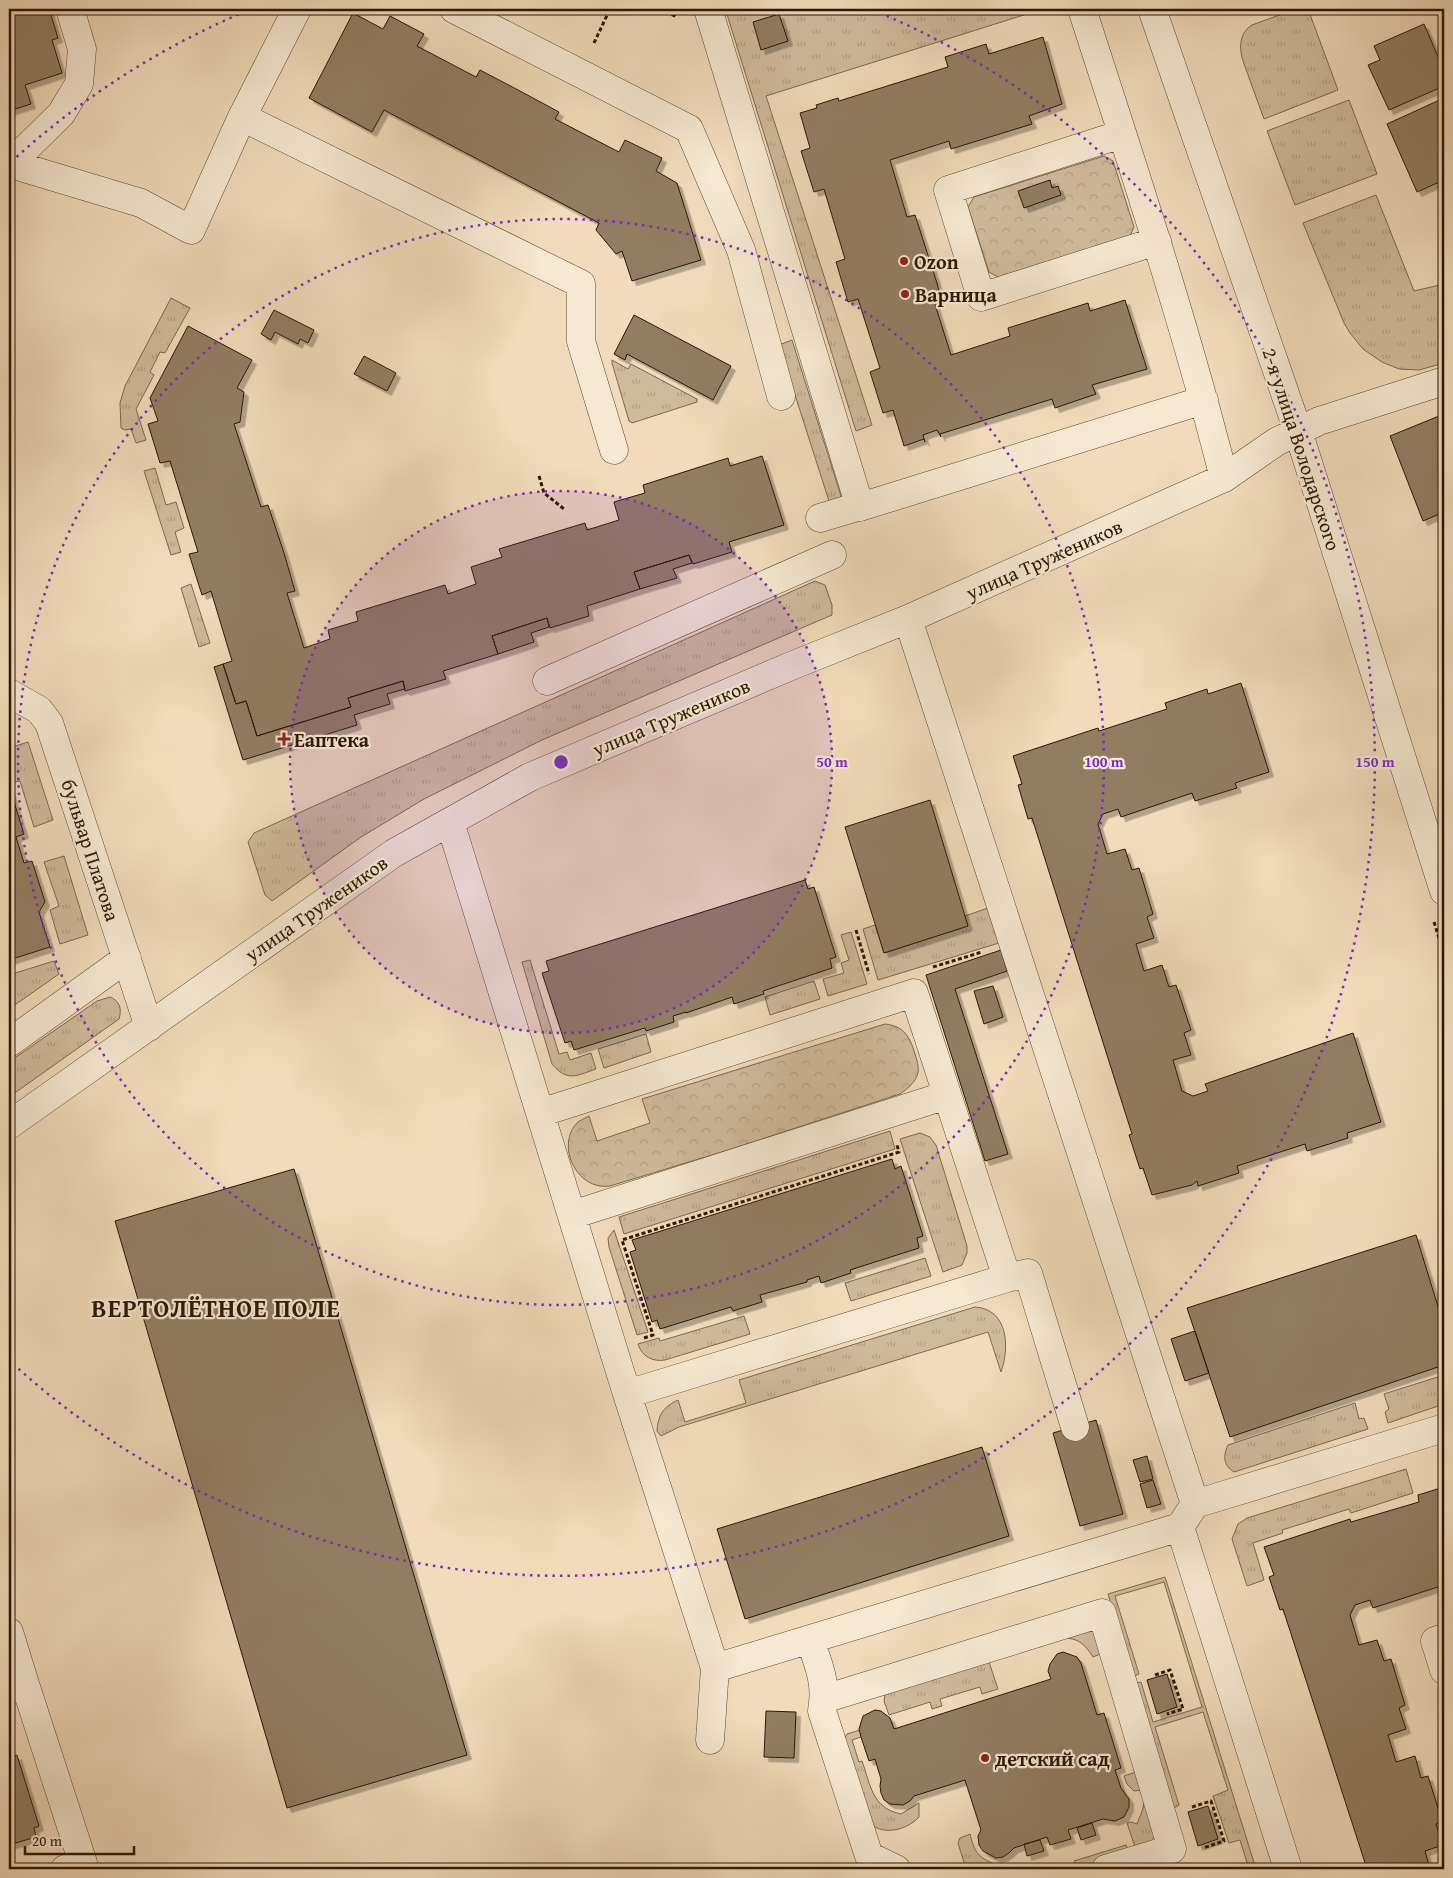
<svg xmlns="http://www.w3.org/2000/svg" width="1453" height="1878" font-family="'Gentium Book Plus',serif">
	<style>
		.grass { fill: url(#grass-tufts); stroke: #7d684f }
		.forest { fill: url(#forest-crowns); stroke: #7d684f }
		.building { fill: #927d62; stroke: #2b1703; filter: url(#shadow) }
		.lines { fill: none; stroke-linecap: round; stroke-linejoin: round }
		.minor-casing { stroke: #5c4831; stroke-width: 29 }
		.path { stroke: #2b1703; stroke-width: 3; stroke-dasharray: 4 2.5; stroke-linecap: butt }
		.minor { stroke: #f6e8d2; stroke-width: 28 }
		.ring { fill: none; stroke: #7b2cbf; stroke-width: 2.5; stroke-dasharray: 2.5 5 }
		.poi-dot { fill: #8f2418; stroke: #f6e8d2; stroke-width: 2 }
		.labels { text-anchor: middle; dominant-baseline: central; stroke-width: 4.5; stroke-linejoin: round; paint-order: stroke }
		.poi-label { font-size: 20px; font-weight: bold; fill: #2b1703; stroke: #f6e8d2; text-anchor: start }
		.street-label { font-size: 20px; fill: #2b1703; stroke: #f6e8d2 }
		.district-label { font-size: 25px; font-weight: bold; letter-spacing: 1px; fill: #2b1703; stroke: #f6e8d2 }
		.centre { fill: #7b2cbf; stroke: #f6e8d2; stroke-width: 2.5 }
		.ring-label { font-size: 15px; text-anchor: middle; font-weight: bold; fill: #7b2cbf; stroke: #f6e8d2; stroke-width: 4.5; stroke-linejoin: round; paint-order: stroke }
	</style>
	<defs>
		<pattern id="grass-tufts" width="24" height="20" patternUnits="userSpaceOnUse" patternTransform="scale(1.25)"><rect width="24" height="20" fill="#cfba9b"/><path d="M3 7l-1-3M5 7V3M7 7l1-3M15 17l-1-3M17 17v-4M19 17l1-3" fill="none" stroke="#b29f84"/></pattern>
		<pattern id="forest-crowns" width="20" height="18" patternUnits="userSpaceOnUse" patternTransform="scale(1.25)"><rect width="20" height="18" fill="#cfba9b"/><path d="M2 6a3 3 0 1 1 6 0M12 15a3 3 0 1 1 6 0" fill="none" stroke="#b29f84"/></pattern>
		<filter id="shadow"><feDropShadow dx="4.5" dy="4.5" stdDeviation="0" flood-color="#0004"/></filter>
	</defs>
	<rect width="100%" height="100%" fill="#f1dbba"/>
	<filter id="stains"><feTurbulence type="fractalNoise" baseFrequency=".004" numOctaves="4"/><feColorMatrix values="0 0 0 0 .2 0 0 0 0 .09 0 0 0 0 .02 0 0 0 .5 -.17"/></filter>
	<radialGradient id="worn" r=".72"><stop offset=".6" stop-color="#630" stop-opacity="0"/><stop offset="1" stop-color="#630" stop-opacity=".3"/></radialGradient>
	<!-- grass -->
	<path class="grass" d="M 733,9 L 1043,9 L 766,96 L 872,425 L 856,431 L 726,11 Z
		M 1296,9 L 1308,9 L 1338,90 L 1264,119 L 1243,61 C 1239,48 1239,33 1252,25 Z
		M 1349,100 L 1377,174 L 1295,205 L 1267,131 Z
		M 1376,195 L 1414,291 L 1444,284 L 1444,363 L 1419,370 L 1399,369 L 1382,362 L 1363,349 L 1350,333 L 1344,323 L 1303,223 Z
		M 171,298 L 190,308 L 165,353 L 160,352 L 150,372 L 154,375 L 136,409 L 146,440 L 136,443 L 131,429 L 125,430 L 121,428 L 120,403 L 125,386 Z
		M 792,340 L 841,496 L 838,501 L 833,503 L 829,501 L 779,345 Z
		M 612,360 L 628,369 L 631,364 L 697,399 L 697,402 L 632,423 L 629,421 L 612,363 Z
		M 155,468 L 166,505 L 176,502 L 184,528 L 175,532 L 181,552 L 171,555 L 144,471 Z
		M 815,581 L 825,585 L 832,605 L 832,615 L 542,740 L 424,799 L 361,837 L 272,901 L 265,895 L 248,842 L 254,833 Z
		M 191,584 L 210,643 L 199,647 L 181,588 Z
		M 28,742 L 53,820 L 34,827 L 20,781 L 11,783 L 9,777 L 9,748 Z
		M 64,856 L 88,935 L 60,944 L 50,910 L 59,906 L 44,862 Z
		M 988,908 L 999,943 L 878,980 L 863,929 L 875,925 L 884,953 L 968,926 L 965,916 Z
		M 851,932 L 867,984 L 828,996 L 823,979 L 844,973 L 841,963 L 849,960 L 841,935 Z
		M 530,960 L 559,1054 L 567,1052 L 570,1060 L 591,1053 L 596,1069 C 576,1076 567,1082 552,1064 L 522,962 Z
		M 54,961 L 59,974 L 9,1009 L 9,975 Z
		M 814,981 L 820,999 L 770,1015 L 765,997 Z
		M 110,997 C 120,1001 122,1009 119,1019 L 9,1097 L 9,1062 L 97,1001 Z
		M 646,1034 L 651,1052 L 604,1068 L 598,1049 Z
		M 890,1131 L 895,1149 L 624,1234 L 619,1217 Z
		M 920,1133 L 930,1137 L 936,1145 L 967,1246 L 967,1253 L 962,1265 L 943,1272 L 900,1139 Z
		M 614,1230 L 648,1332 L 637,1335 L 609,1247 L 608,1238 Z
		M 925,1258 L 931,1276 L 851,1301 L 845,1283 Z
		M 975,1307 C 1008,1309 1010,1347 1001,1372 L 988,1332 L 679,1427 L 661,1436 L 657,1431 C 658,1415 663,1407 678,1400 L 685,1422 L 746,1403 L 739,1380 Z
		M 744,1316 L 750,1334 L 665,1360 C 653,1362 642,1357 638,1344 L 659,1338 L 660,1341 Z
		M 1444,1375 L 1444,1404 L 1388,1423 L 1385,1412 L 1389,1409 L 1384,1394 Z
		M 1355,1403 L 1359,1419 L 1364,1418 L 1368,1429 L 1234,1472 C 1223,1465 1223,1456 1228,1445 Z
		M 1406,1469 L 1413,1493 L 1351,1513 L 1349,1509 L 1282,1530 L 1283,1533 L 1253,1543 L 1264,1580 L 1247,1586 L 1232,1539 L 1238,1524 L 1247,1518 Z
		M 1165,1577 L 1256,1869 L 1249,1869 L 1240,1840 L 1229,1843 L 1213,1796 L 1228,1790 L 1203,1712 L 1155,1727 L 1179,1805 L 1174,1808 L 1136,1683 L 1141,1682 L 1153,1722 L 1202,1707 L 1164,1582 L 1115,1596 L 1139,1674 L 1134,1676 L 1108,1594 Z
		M 1087,1629 L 1094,1632 L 1105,1652 L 1093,1657 C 1078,1632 1062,1636 1040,1647 L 1037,1640 Z
		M 987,1656 L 998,1689 L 982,1694 L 980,1687 L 940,1699 L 942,1706 L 932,1709 L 930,1702 L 889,1715 L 884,1701 L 886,1689 Z
		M 860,1730 L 861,1737 L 852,1740 L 859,1762 L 862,1761 C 871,1786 872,1808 901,1814 L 919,1803 L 919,1817 C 908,1829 887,1835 873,1826 L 844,1739 L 847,1734 Z
		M 1142,1770 L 1154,1837 L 1152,1841 L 1136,1850 L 1127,1823 L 1131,1822 L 1137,1824 C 1142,1811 1147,1803 1142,1790 L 1134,1791 L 1127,1784 L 1124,1776 Z
		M 970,1834 C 974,1851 978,1858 995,1864 L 996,1869 L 966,1869 L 958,1843 L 960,1838 Z
		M 1126,1845 L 1129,1853 L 1077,1869 L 1074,1861 Z"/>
	<!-- forest -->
	<path class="forest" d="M 1104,156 L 1113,161 L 1134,227 L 1130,236 L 998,277 L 989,272 L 968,207 L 974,197 Z
		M 885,1024 C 904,1026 910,1037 915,1054 C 917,1060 919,1067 918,1073 C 915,1083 908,1088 900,1094 L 725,1151 L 610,1186 C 576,1191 555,1144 578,1122 C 581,1120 585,1118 589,1116 L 597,1141 L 650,1123 L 642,1099 Z"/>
	<!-- building -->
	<path class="building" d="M 9,9 L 49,9 L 58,38 L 52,40 L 62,73 L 25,85 L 31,104 L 9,111 Z
		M 353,13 L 383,29 L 390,16 L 424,34 L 417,46 L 476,77 L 480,70 L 520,91 L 559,112 L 555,119 L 619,152 L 625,140 L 662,158 L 656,171 L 677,183 L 701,260 L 632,281 L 622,251 L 616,254 L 596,230 L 599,223 L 384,110 L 372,132 L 309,98 Z
		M 779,14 L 788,41 L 761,50 L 753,22 Z
		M 1424,24 L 1444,71 L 1444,86 L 1389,110 L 1368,65 L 1380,60 L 1374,46 Z
		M 1043,37 L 1062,104 L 1029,116 L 1032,124 L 951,149 L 949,141 L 890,160 L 907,217 L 915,215 L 937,283 L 940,295 L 933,298 L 951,355 L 1010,336 L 1008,328 L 1088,303 L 1090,311 L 1125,300 L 1147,369 L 1092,385 L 1096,394 L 1055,408 L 1052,399 L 940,434 L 941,437 L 937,430 L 923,435 L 925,442 L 924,439 L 904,446 L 893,410 L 883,413 L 870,372 L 880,368 L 858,299 L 848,302 L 836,262 L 845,259 L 824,189 L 814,192 L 801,151 L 810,148 L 800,113 L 817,108 L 816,105 L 838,98 L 839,101 L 948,67 L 945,57 L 986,44 L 989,54 Z
		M 1444,98 L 1444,180 L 1417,192 L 1387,124 Z
		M 1050,180 L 1052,188 L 1058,186 L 1061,195 L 1024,208 L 1018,191 Z
		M 274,310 L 314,330 L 308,343 L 300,339 L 298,344 L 275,332 L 271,340 L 261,334 Z
		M 634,315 L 731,366 L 713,400 L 627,354 L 625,360 L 614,354 Z
		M 188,326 L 252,360 L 237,388 L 244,392 L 240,422 L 234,424 L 261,507 L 268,505 L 284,553 L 295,591 L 287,593 L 304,648 L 330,639 L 328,630 L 358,621 L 356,612 L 445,585 L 448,594 L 476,584 L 471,567 L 502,557 L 499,549 L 585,523 L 587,530 L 619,520 L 614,502 L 645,493 L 643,485 L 728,458 L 730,466 L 762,456 L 784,525 L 729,542 L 732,552 L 693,564 L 689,555 L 634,572 L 640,589 L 587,606 L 589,616 L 550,628 L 547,618 L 492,636 L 498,654 L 443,671 L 446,679 L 405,691 L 403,681 L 348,698 L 351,707 L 257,736 L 246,701 L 236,704 L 223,664 L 232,661 L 211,591 L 202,595 L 189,554 L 198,552 L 170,461 L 160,463 L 148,424 L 158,421 L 150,398 Z
		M 364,356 L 396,373 L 387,391 L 354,374 Z
		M 1444,414 L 1444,512 L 1423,521 L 1390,436 Z
		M 689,555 L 692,563 L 673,569 L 677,578 L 640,589 L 634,572 Z
		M 547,618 L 549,627 L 531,633 L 534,642 L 498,654 L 492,636 Z
		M 223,664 L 236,704 L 246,701 L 257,736 L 351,707 L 348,698 L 403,681 L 405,689 L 387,694 L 390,704 L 354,715 L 357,725 L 243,760 L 214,667 Z
		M 1241,683 L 1269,772 L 1235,783 L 1237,788 L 1195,801 L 1192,793 L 1121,817 L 1118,809 L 1103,814 L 1098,824 L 1107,854 L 1125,849 L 1132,870 L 1139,868 L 1153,914 L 1147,917 L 1154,938 L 1136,944 L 1144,971 L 1162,965 L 1169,987 L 1176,985 L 1191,1030 L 1184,1033 L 1191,1055 L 1173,1060 L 1182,1091 L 1193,1096 L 1208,1091 L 1205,1084 L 1353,1033 L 1381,1122 L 1347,1133 L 1348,1138 L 1307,1151 L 1305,1144 L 1237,1166 L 1239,1173 L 1198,1186 L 1197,1181 L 1192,1185 L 1152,1195 L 1143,1168 L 1140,1169 L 1129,1135 L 1132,1134 L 1032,818 L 1028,819 L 1018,785 L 1022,784 L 1013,756 L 1098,728 L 1099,731 L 1167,709 L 1165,703 L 1207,689 L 1208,694 Z
		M 9,792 L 11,792 L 24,834 L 16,837 L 24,863 L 32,861 L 45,902 L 39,912 L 50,947 L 9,960 Z
		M 930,800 L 968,926 L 884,953 L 845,827 Z
		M 805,880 L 808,889 L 814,887 L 836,957 L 830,959 L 832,968 L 763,991 L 764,994 L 734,1004 L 732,997 L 686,1013 L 686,1012 L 673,1016 L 674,1022 L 646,1031 L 645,1028 L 574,1050 L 571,1041 L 565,1043 L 542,973 L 549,971 L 546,961 Z
		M 1001,950 L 1007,971 L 955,989 L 1008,1154 L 985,1161 L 926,975 Z
		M 993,986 L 1003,1017 L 984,1024 L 974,991 Z
		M 892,1159 L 895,1169 L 901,1166 L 923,1236 L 917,1238 L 919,1248 L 850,1270 L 851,1273 L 821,1283 L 819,1276 L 807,1280 L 807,1282 L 760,1295 L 762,1302 L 733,1311 L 731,1307 L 660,1329 L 657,1320 L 652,1322 L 630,1252 L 636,1250 L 632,1240 Z
		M 294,1169 L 467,1755 L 287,1808 L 115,1221 Z
		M 1416,1235 L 1444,1326 L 1444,1365 L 1230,1437 L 1187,1308 Z
		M 1195,1331 L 1209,1373 L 1185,1381 L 1171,1339 Z
		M 1096,1420 L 1123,1514 L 1080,1526 L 1053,1433 Z
		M 982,1447 L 1009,1536 L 745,1619 L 717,1529 Z
		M 1147,1456 L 1153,1479 L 1140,1482 L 1133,1460 Z
		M 1153,1480 L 1161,1504 L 1147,1508 L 1140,1484 Z
		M 1444,1487 L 1444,1585 L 1373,1608 L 1370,1600 L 1355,1605 L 1350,1615 L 1359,1645 L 1377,1640 L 1384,1661 L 1391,1659 L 1405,1705 L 1399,1708 L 1406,1729 L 1388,1735 L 1396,1762 L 1415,1756 L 1421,1778 L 1428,1776 L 1442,1821 L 1436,1824 L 1443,1845 L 1425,1851 L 1430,1869 L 1367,1869 L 1283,1609 L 1280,1610 L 1269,1577 L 1274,1575 L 1264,1547 L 1350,1519 L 1351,1522 L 1419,1502 L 1418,1495 Z
		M 1063,1652 L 1077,1657 L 1081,1663 L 1097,1715 L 1104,1713 L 1121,1768 L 1115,1770 L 1121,1788 L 1129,1799 L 1129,1807 L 1124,1817 L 1115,1821 L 1103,1819 L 1068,1830 L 1071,1839 L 1050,1845 L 1047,1837 L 1014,1848 L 1009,1853 L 1003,1857 L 996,1858 L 983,1851 L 979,1845 L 978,1836 L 981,1830 L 965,1780 L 914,1796 L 910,1801 L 903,1805 L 890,1804 L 884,1800 L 881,1793 L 880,1786 L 881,1779 L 875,1759 L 869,1761 L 861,1737 L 859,1729 L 863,1716 L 875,1710 L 881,1711 L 890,1718 L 894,1729 L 1051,1679 L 1048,1671 L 1050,1664 L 1057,1654 Z
		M 1167,1674 L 1177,1707 L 1157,1714 L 1147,1680 Z
		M 766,1711 L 796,1712 L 794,1758 L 764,1757 Z
		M 9,1748 L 12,1757 L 17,1755 L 39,1826 L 34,1828 L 36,1837 L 9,1845 Z
		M 1208,1806 L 1218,1839 L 1198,1846 L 1188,1812 Z
		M 1092,1823 L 1096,1835 L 1081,1840 L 1077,1828 Z
		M 1040,1840 L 1044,1851 L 1027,1856 L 1024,1844 Z"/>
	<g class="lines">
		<defs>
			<path id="minor" d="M 454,9 L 689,129 L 741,250 L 781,396
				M 708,9 L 860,507 L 1204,400
				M 1082,9 C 1132,164 1184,320 1224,478
				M 1152,9 L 1298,431 L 1444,891
				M 242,117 L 581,284 L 581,341 L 614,450
				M 1122,134 L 948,190 L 981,297 L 1157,241
				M 11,164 L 141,203 L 191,230 L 242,117 L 297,9
				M 9,165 L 61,114 L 79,84 L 82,49 L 70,9
				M 820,518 L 860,506
				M 908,619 L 1195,1504 L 1180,1527 L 1288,1869
				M 547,681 L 832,555
				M 9,693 L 39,710 L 49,723 L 149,1027
				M 450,822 L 627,1394 L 1007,1278 L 914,993 L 540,1113
				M 9,1043 L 127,958
				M 9,1125 L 394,853 L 530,777 L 791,666 L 908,619 L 1224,478 L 1276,442 L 1319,421 L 1444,381
				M 572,1215 L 947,1095
				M 1007,1278 L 1028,1273 L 1075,1427
				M 627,1394 L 715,1668 L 1180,1527
				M 1195,1504 L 1444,1428
				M 9,1632 L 25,1684 L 9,1690
				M 1444,1638 L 1435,1641 L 1444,1670
				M 810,1640 C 819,1666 827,1683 822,1711 L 869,1856 L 896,1869
				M 25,1684 L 83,1863 L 65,1869
				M 824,1699 L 1102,1613 L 1172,1849 L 1106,1869
				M 710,1740 L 715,1668"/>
		</defs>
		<!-- minor casing -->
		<use href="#minor" class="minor-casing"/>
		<!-- path -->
		<path class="path" d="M 660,9 L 677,17
			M 594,43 L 610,9
			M 539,476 L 544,493 L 564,509
			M 1434,922 L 1444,954
			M 856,930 L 869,974
			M 933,967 L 982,952
			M 644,1338 L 653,1335 L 622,1240 L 899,1152 L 897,1145
			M 1155,1675 L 1170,1670 L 1183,1709 L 1167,1714
			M 1192,1807 L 1211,1801 L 1224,1841 L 1203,1848"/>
		<!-- minor -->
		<use href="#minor" class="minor"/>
	</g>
	<!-- distance rings -->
	<circle cx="561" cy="762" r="271" fill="#7b2cbf" fill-opacity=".12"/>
	<g class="ring">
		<circle cx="561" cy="762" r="271"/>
		<circle cx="561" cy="762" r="543"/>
		<path d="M11 162A814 814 0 0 1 249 10M873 10A814 814 0 1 1 11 1362"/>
	</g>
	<!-- markers -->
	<g class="poi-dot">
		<circle cx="904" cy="261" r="5"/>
		<circle cx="905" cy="294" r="5"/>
		<path d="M281.5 731.5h5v5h5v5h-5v5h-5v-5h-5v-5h5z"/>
		<circle cx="985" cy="1758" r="5"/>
	</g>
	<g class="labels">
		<!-- poi labels -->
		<g class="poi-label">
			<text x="914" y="261">Ozon</text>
			<text x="915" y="294">Варница</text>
			<text x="294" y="739">Еаптека</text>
			<text x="995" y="1758">детский сад</text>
		</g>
		<!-- street labels -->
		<g class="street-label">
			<text transform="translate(1302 449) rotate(72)">2-я улица Володарского</text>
			<text transform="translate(1044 559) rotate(-24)">улица Тружеников</text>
			<text transform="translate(671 717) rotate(-23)">улица Тружеников</text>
			<text transform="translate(91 850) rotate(72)">бульвар Платова</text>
			<text transform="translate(316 908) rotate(-35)">улица Тружеников</text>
		</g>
		<!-- district labels -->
		<g class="district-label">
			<text x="216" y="1308">ВЕРТОЛЁТНОЕ ПОЛЕ</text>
		</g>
	</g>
	<circle cx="561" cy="762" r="8" class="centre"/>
	<g class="ring-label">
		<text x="832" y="767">50 m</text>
		<text x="1104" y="767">100 m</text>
		<text x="1375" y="767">150 m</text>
	</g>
	<!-- margin -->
	<rect width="1453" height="1878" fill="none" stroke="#f1dbba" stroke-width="30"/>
	<rect x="10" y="10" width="1433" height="1858" fill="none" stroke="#2b1703" stroke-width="2.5"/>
	<rect x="15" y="15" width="1423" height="1848" fill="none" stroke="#2b1703"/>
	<!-- scale -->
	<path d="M25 1846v8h109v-8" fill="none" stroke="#2b1703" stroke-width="2.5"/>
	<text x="32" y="1846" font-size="15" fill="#2b1703" stroke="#f6e8d2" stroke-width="4" paint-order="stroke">20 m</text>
	<rect width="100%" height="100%" filter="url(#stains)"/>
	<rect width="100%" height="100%" fill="url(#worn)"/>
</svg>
